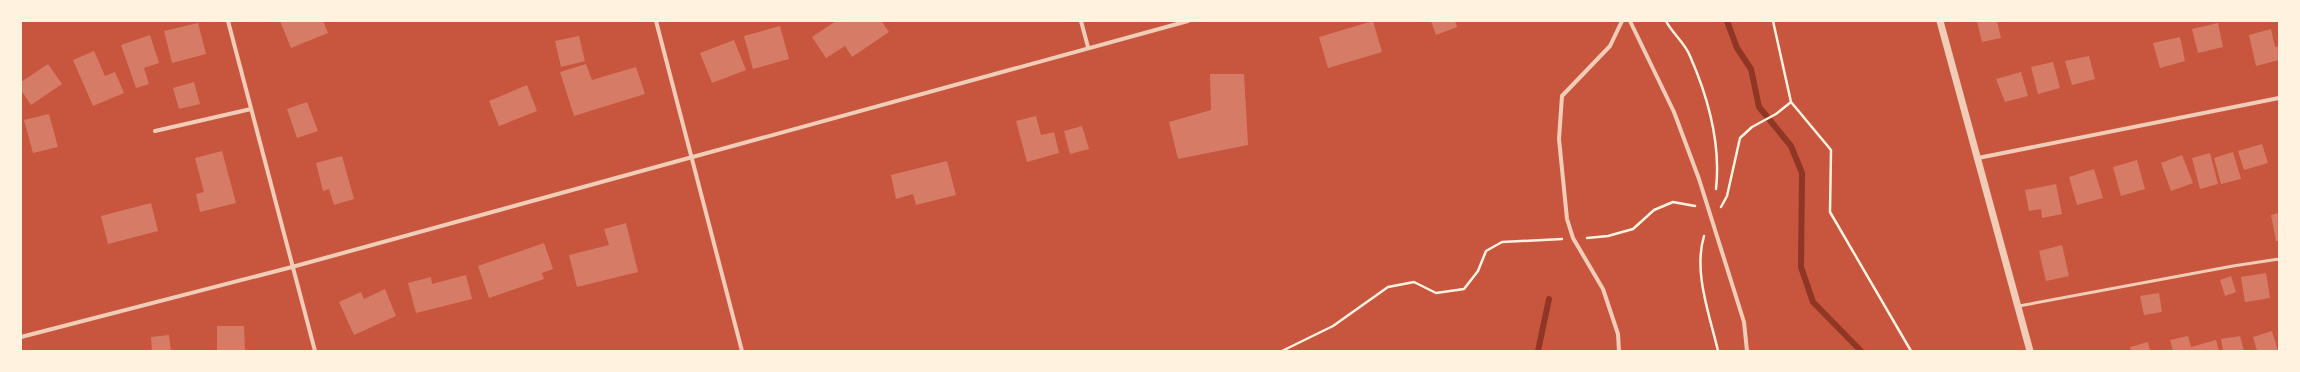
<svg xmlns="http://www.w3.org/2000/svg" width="2300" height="372" font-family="Ubuntu,sans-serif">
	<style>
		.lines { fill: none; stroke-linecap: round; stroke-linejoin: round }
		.stream { stroke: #8f3625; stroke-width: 6 }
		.building { fill: #d67c66 }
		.path { stroke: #fff3e0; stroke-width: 2.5 }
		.service { stroke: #f1ccb7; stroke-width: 3 }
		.minor { stroke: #f1ccb7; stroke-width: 4 }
		.tertiary { stroke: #f1ccb7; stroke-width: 7 }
	</style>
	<rect width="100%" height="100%" fill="#c8553d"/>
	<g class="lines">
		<!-- stream -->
		<path class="stream" d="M 1727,21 L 1737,48 L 1751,69 L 1759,107 L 1791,146 L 1802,173 L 1801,267 L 1813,302 L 1861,351
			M 1538,351 L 1549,299"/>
	</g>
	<!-- building -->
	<path class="building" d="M 280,21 L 323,21 L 328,33 L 291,48 Z
		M 836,21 L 883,21 L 882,22 L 889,32 L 852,57 L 845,46 L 826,58 L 812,37 Z
		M 1373,21 L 1382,52 L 1328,68 L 1319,37 Z
		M 1431,21 L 1455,21 L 1457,27 L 1436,35 Z
		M 1977,21 L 1997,21 L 2001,38 L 1982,42 Z
		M 198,23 L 206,54 L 172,63 L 164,31 Z
		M 2218,23 L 2223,47 L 2198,53 L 2192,29 Z
		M 780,26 L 789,59 L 753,69 L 744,36 Z
		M 2271,29 L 2275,47 L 2279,46 L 2279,60 L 2256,66 L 2249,35 Z
		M 150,35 L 159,63 L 144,68 L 149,84 L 136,88 L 121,45 Z
		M 579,36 L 585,61 L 561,67 L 555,41 Z
		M 2180,37 L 2185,61 L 2160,68 L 2153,43 Z
		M 734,40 L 746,70 L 712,83 L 700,53 Z
		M 94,51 L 105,76 L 115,72 L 124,93 L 93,106 L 73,60 Z
		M 2089,56 L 2095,79 L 2072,85 L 2065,61 Z
		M 2053,62 L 2060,88 L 2038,94 L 2031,67 Z
		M 48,64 L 62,84 L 31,105 L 21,90 L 21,82 Z
		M 586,64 L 592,80 L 636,67 L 645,94 L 574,116 L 560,72 Z
		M 2021,72 L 2028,96 L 2005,102 L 1996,79 Z
		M 1210,74 L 1244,74 L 1248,145 L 1178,159 L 1169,122 L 1211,110 Z
		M 194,82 L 200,104 L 179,109 L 173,88 Z
		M 527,85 L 537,111 L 499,126 L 489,101 Z
		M 307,102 L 318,131 L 297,138 L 287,109 Z
		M 49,114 L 58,147 L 33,153 L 24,120 Z
		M 1036,116 L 1041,135 L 1054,132 L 1059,153 L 1027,162 L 1016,121 Z
		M 1082,126 L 1089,149 L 1070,154 L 1064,131 Z
		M 2262,144 L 2268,163 L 2244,170 L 2238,151 Z
		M 222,151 L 236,203 L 200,212 L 196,194 L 204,192 L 195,158 Z
		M 2233,152 L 2241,179 L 2221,184 L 2214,158 Z
		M 2210,153 L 2218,184 L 2200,189 L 2192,158 Z
		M 2182,155 L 2193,183 L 2171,191 L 2161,163 Z
		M 342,156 L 354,199 L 334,205 L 329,189 L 323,191 L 316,163 Z
		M 2137,160 L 2145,189 L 2121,196 L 2113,167 Z
		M 947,161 L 956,195 L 916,205 L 913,194 L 896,199 L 891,175 Z
		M 2094,169 L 2103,198 L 2077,205 L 2069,177 Z
		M 2056,184 L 2062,214 L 2042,218 L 2041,209 L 2029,211 L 2025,190 Z
		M 151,203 L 158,231 L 108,244 L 101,216 Z
		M 2279,213 L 2279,241 L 2276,241 L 2271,215 Z
		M 626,223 L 638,272 L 577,287 L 569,255 L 609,245 L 604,229 Z
		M 544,243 L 553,269 L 542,273 L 544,279 L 489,298 L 478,266 Z
		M 2062,245 L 2069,276 L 2046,281 L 2039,251 Z
		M 2266,273 L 2270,298 L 2245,302 L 2241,277 Z
		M 466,275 L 472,299 L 416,313 L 408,283 L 431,277 L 432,284 Z
		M 2231,276 L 2236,292 L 2225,296 L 2220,280 Z
		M 385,289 L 396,316 L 354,335 L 339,302 L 361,292 L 364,299 Z
		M 2159,293 L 2162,312 L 2144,315 L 2140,296 Z
		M 217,326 L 244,326 L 245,351 L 217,351 Z
		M 2272,331 L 2278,351 L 2257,351 L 2253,337 Z
		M 169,335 L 171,351 L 152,351 L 151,337 Z
		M 2188,336 L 2191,347 L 2216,340 L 2219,351 L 2173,351 L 2170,340 Z
		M 2240,336 L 2244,351 L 2223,351 L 2221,339 Z
		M 2148,342 L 2150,351 L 2131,351 L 2130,347 Z"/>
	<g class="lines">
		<!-- path -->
		<path class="path" d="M 1666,21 C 1672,33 1685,43 1690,56 C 1708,97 1721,144 1716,189
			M 1791,102 L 1831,150 L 1830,212 L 1911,351
			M 1721,207 L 1727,196 L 1740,138 L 1752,127 L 1776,114 L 1791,102 L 1773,21
			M 1704,236 C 1693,272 1710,316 1718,351
			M 1587,238 L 1608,236 L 1633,229 L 1654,210 L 1673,202 L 1695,206
			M 1282,351 L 1333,326 L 1388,287 L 1414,282 L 1436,293 L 1464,289 L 1478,271 L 1486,251 L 1502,242 L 1562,239"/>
		<!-- service -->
		<path class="service" d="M 2019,306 L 2233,266 L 2279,259"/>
		<!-- minor -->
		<path class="minor" d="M 228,21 L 315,351
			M 656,21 L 742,351
			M 1081,21 L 1088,47
			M 1630,21 L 1674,112 L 1699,179 L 1744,322 L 1747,351
			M 155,131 L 251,109
			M 1978,158 L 2279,98
			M 21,337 L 292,267 L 1188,21
			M 1619,351 L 1618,334 L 1603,289 L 1573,238 L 1567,219 L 1559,139 L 1562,96 L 1610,46 L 1622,21"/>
		<!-- tertiary -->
		<path class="tertiary" d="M 1940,21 L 2030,351"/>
	</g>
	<!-- border -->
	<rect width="2300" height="372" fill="none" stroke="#fff3e0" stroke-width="44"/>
</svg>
